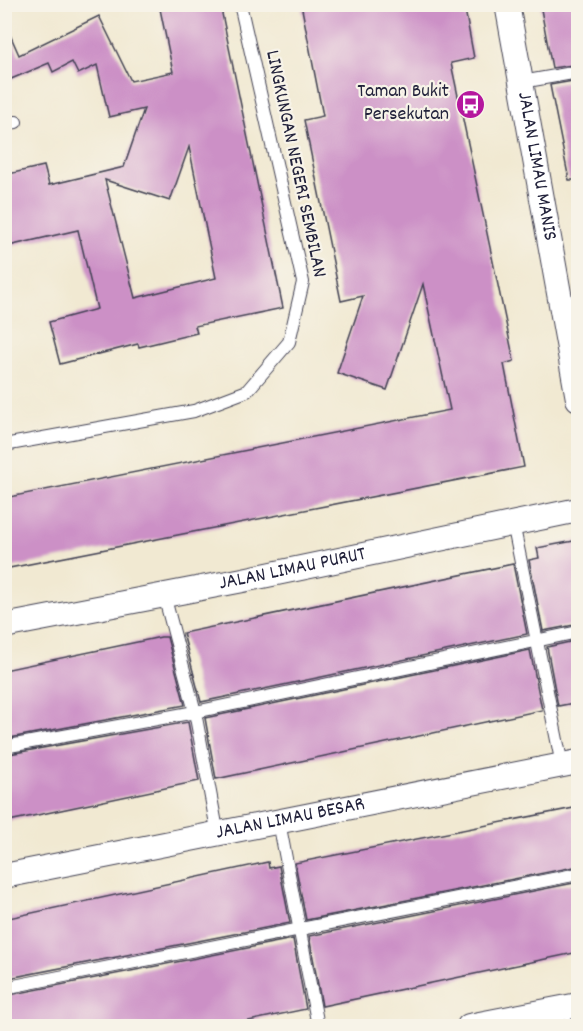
<svg xmlns="http://www.w3.org/2000/svg" width="583" height="1031" font-family="Dekko,sans-serif">
	<style>
		.building { fill: #cc90c6; fill-rule: evenodd }
		.lines { fill: none; stroke-linecap: round; stroke-linejoin: round }
		.lane-casing { stroke: #414052; stroke-width: 14 }
		.street-casing { stroke: #414052; stroke-width: 26 }
		.lane { stroke: #fff; stroke-width: 12 }
		.street { stroke: #fff; stroke-width: 24 }
		.labels { text-anchor: middle; dominant-baseline: central; stroke-width: 4.5; stroke-linejoin: round; paint-order: stroke }
		.poi-label { font-size: 20px; fill: #22223b; stroke: #f7f3e8; text-anchor: end }
		.street-label { font-size: 20px; fill: #22223b; stroke: #f7f3e8 }
	</style>
	<rect width="100%" height="100%" fill="#f7f3e8"/>
	<filter id="ink" filterUnits="userSpaceOnUse"><feTurbulence type="fractalNoise" baseFrequency=".0167" numOctaves="2"/><feDisplacementMap in="SourceGraphic" scale="12" xChannelSelector="R" yChannelSelector="G"/><feConvolveMatrix kernelMatrix="1 2 1 2 8 2 1 2 1" color-interpolation-filters="sRGB"/></filter>
	<filter id="wash" filterUnits="userSpaceOnUse"><feTurbulence type="fractalNoise" baseFrequency=".008" numOctaves="4" result="noise"/><feDisplacementMap in="SourceGraphic" scale="24" xChannelSelector="R" yChannelSelector="G"/><feGaussianBlur stdDeviation="1.35" result="paint"/><feColorMatrix in="noise" values="0 0 0 0 0 0 0 0 0 0 0 0 0 0 0 0 0 1.4 0 .05"/><feComposite in="paint" operator="in"/></filter>
	<g filter="url(#wash)">
		<rect width="100%" height="100%" fill="#f1e9d2"/>
		<g id="blocks">
			<!-- building -->
			<path class="building" d="M 159,4 L 220,4 L 283,308 L 195,326 L 197,333 L 139,347 L 138,344 L 60,364 L 49,322 L 97,309 L 78,230 L 4,247 L 4,175 L 44,166 L 49,185 L 124,167 L 144,109 L 109,117 L 97,65 L 78,74 L 72,62 L 53,72 L 49,63 L 4,82 L 4,21 L 19,55 L 99,16 L 131,81 L 173,72 ZM 189,147 L 216,278 L 135,298 L 105,180 L 170,201 Z
				M 301,4 L 464,4 L 474,58 L 451,63 L 514,361 L 504,364 L 524,467 L 4,569 L 4,498 L 450,410 L 423,284 L 387,390 L 337,373 L 363,296 L 341,301 L 304,120 L 323,116 Z
				M 540,4 L 579,4 L 579,64 L 552,68 Z
				M 579,80 L 579,180 L 569,180 L 550,85 Z
				M 579,540 L 579,624 L 543,631 L 529,560 L 539,558 L 537,548 Z
				M 513,564 L 527,634 L 201,702 L 183,633 Z
				M 161,637 L 167,637 L 185,705 L 4,739 L 4,670 Z
				M 579,640 L 579,702 L 558,706 L 547,647 Z
				M 530,650 L 542,710 L 216,779 L 205,718 Z
				M 188,722 L 199,781 L 4,822 L 4,755 Z
				M 579,807 L 579,866 L 306,920 L 295,863 Z
				M 268,862 L 269,868 L 279,866 L 290,923 L 4,979 L 4,919 Z
				M 579,882 L 579,952 L 322,1006 L 309,936 Z
				M 293,939 L 306,1009 L 224,1026 L 4,1026 L 4,996 Z"/>
		</g>
	</g>
	<g filter="url(#ink)">
		<use href="#blocks" fill-opacity="0" stroke="#414052" stroke-width="1.5"/>
		<g class="lines">
			<defs>
				<path id="lane" d="M 522,82 L 578,72
					M 4,124 L 16,122
					M 4,445 L 194,411 L 247,391 L 289,342 L 303,282 L 240,4
					M 513,523 L 562,765
					M 164,595 L 195,712 L 218,835
					M 4,747 L 195,712 L 578,632
					M 279,822 L 318,1026
					M 4,988 L 578,874"/>
				<g id="street">
					<path id="s1" d="M 507,4 L 578,399"/>
					<path id="s2" d="M 4,626 L 243,580 L 578,510"/>
					<path id="s3" d="M 4,876 L 578,762"/>
					<path d="M 469,1026 L 578,1005"/>
				</g>
			</defs>
			<!-- lane casing -->
			<use href="#lane" class="lane-casing"/>
			<!-- street casing -->
			<use href="#street" class="street-casing"/>
			<!-- lane -->
			<use href="#lane" class="lane"/>
			<!-- street -->
			<use href="#street" class="street"/>
		</g>
	</g>
	<!-- icons -->
	<defs>
		<symbol id="bus-disc" viewBox="-11 -11 22 22"><circle r="9.5" fill="#b5179e" stroke="#f7f3e8"/><path d="M-5-6H5V4H4V6H2V4H-2V6H-4V4H-5ZM-3.5-4V0h7V-4ZM-3.5 1.2v1.5H-2V1.2ZM2 1.2v1.5H3.5V1.2Z" fill="#fff"/></symbol>
	</defs>
	<g fill-rule="evenodd">
		<use href="#bus-disc" x="454" y="88" width="33" height="33"/>
	</g>
	<g class="labels">
		<!-- poi labels -->
		<g class="poi-label">
			<text x="449" y="92">Taman Bukit<tspan x="449" dy="23">Persekutan</tspan></text>
		</g>
		<!-- street labels -->
		<g class="street-label">
			<text transform="translate(295 164) rotate(78)">LINGKUNGAN NEGERI SEMBILAN</text>
			<text stroke="none"><textPath href="#s1" startOffset="165">JALAN LIMAU MANIS</textPath></text>
			<text stroke="none"><textPath href="#s2" startOffset="294">JALAN LIMAU PURUT</textPath></text>
			<text stroke="none"><textPath href="#s3" startOffset="292">JALAN LIMAU BESAR</textPath></text>
		</g>
	</g>
	<!-- margin -->
	<rect width="583" height="1031" fill="none" stroke="#f7f3e8" stroke-width="24"/>
</svg>
